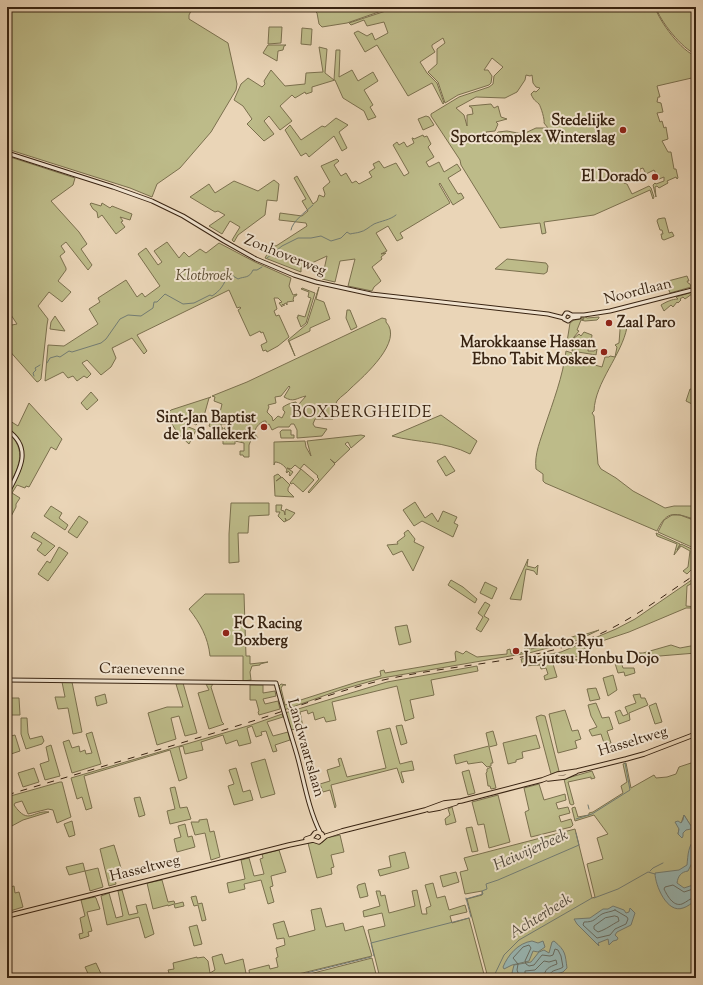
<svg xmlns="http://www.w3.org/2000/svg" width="703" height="985" font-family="'Sorts Mill Goudy',serif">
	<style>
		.green { fill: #bdbb89; stroke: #7b704e; fill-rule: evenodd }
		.water { fill: #99b8b5; stroke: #737d74 }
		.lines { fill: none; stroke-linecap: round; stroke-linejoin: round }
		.shore { stroke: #696e64; stroke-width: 1 }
		.stream { stroke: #737d74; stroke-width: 1 }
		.secondary-casing { stroke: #392412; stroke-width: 5 }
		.primary-casing { stroke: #392412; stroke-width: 5.5 }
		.secondary { stroke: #f1e4d0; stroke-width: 3 }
		.primary { stroke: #ead5b7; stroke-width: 3.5 }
		.rail { stroke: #392412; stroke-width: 1; stroke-dasharray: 7 7; stroke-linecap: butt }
		.poi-dot { fill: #8f2418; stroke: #f1e4d0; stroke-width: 1.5 }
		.labels { text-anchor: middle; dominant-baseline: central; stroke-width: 4; stroke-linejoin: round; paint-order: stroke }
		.poi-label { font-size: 15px; font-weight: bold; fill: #392412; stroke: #f1e4d0; text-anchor: end }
		.street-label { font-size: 15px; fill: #392412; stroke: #f1e4d0 }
		.park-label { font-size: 15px; font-style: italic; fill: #5a4a30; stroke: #f1e4d0 }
		.neighbourhood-label { font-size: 16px; letter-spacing: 1px; fill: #392412; stroke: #f1e4d0 }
		.water-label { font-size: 16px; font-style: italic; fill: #51493b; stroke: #f1e4d0 }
	</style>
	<rect width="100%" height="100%" fill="#ead5b7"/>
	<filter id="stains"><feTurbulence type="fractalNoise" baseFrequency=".005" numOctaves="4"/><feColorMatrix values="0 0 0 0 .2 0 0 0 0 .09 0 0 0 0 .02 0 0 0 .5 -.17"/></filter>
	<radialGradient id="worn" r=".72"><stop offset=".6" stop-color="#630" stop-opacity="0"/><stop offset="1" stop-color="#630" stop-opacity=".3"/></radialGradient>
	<!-- green -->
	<path class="green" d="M 7,7 L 193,7 L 189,15 L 189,19 L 228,43 L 237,84 L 236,90 L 211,132 L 180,168 L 157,184 L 152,197 L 130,188 L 7,149 Z
		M 253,7 L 393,7 L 347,23 L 322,27 L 319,24 L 317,13 L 313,9 L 312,10 Z
		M 398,7 L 655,7 C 659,21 682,52 696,56 L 696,77 L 657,86 L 660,97 L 658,97 L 657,102 L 661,103 L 663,112 L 657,113 L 660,122 L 662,121 L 664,128 L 666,127 L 668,139 L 662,141 L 668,152 L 671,152 L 674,169 L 676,169 L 678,178 L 677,179 L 676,177 L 667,181 L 668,183 L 659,188 L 657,186 L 655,187 L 656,197 L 653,185 L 655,183 L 656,184 L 664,181 L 664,177 L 659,179 L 654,170 L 646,174 L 643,168 L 640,169 L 639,178 L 630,180 L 624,183 L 627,184 L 632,194 L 649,186 L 651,188 L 654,197 L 653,199 L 650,190 L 594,215 L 544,222 L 546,233 L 542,234 L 540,223 L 500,228 L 461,165 L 460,160 L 431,116 L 431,114 L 459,97 L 489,87 L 493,84 L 494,76 L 503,67 L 492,58 L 484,70 L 488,70 L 492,76 L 491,83 L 489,85 L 458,95 L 445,103 L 438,82 L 428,72 L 437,64 L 437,49 L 445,43 L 443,38 L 432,45 L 432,47 L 435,52 L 420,62 L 427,73 L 437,83 L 444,103 L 443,104 L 432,83 L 408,96 L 377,45 L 365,52 L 354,33 L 358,31 L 367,36 L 372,33 L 375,40 L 388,33 L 384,22 L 367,26 L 364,20 L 351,25 L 349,23 ZM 526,75 L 530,76 L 532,75 L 533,83 L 536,87 L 540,88 L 536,92 L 534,91 L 531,94 C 534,101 535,100 539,104 C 541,107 545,120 544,123 L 548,128 L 536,128 L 523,134 L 507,131 L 498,132 L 494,136 L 488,135 L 486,132 L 495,131 L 498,124 L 496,122 L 507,119 L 501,117 L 498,106 L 494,108 L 491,104 L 469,106 L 472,108 L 473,114 L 467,115 L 467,126 L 464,115 L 456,108 L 476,97 L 505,98 L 517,92 L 525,80 Z
		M 656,7 L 696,7 L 696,54 C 683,50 659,20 656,7 Z
		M 269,27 L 282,27 L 281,43 L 268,44 Z
		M 302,28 L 312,29 L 311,45 L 301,44 Z
		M 268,45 L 286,45 L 284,46 L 283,50 L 278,51 L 277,61 L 263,53 Z
		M 319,47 L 327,49 L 325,73 L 334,80 L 336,50 L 340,50 L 339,77 L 352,70 L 358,81 L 373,72 L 378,81 L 364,90 L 373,105 L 370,107 L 376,117 L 368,120 L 364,111 L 343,98 L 335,80 L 312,87 L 312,92 L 306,94 L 305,92 L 295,98 L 292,95 L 280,106 L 292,121 L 280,130 L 269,116 L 264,121 L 274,134 L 264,141 L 247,124 L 252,119 L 243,106 L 234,100 L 241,84 L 248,78 L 262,87 L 265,84 L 264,81 L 271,70 L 285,86 L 305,84 L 306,73 L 323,72 Z
		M 426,116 L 429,117 L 434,125 L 423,130 L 418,119 Z
		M 336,118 L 348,125 L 339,132 L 347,148 L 342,151 L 334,136 L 309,157 L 306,153 L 301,156 L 285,130 L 290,125 L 301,140 L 322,126 L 325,127 Z
		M 423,135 L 424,137 L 427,136 L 431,144 L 428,147 L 434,157 L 426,162 L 429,167 L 439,162 L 444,172 L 457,164 L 461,170 L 448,178 L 458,194 L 461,193 L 464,198 L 453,205 L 440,183 L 439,184 L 450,203 L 400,233 L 403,238 L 397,241 L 388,226 L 376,233 L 387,251 L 381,254 L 386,253 L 381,257 L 382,259 L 372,267 L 381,281 L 374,287 L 372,291 L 348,286 L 355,259 L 340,261 L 335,282 L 322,279 L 327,256 L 301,268 L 301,272 L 265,258 L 272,245 L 276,246 L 307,226 L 306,223 L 279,220 L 280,213 L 302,216 L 308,211 L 302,201 L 306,199 L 294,178 L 297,176 L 313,204 L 317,201 L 319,195 L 324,197 L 325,194 L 323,188 L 330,182 L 321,166 L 337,159 L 339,161 L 334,165 L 341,176 L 346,173 L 352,183 L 356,181 L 359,184 L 372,177 L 369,172 L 375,168 L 373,164 L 379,161 L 384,168 L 396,163 L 404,176 L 409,173 L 393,145 L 397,142 L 399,145 L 404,142 L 407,147 L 414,143 L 412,138 L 413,138 L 414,139 Z
		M 7,156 L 75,178 L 73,185 L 51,201 L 79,232 L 87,244 L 81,249 L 92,265 L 88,270 L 66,242 L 61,246 L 65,252 L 60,256 L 66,268 L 66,270 L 58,281 L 71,292 L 62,302 L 49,292 L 38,306 L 48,319 L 47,325 L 41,379 L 39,381 L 37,382 L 7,348 L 7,326 L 17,324 L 9,312 L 7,312 Z
		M 274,180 L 279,184 L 277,201 L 267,200 L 265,215 L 238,235 L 234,242 L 232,240 L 240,227 L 230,221 L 222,234 L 209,226 L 225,215 L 218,211 L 215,212 L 190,197 L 209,184 L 215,193 L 234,181 L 258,191 Z
		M 91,203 L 101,206 L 102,203 L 110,208 L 112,206 L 132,214 L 130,220 L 120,217 L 123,221 L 121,222 L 125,227 L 116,234 L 102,215 L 98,218 L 97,212 L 93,209 L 90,204 Z
		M 663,218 L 665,218 L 669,233 L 672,232 L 674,236 L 664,240 L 662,239 L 661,234 L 663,234 L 662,230 L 660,230 L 657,221 L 658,219 Z
		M 167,242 L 179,258 L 184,252 L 189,257 L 200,249 L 206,253 L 219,243 L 255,262 L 291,278 L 289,286 L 293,295 L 297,294 L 296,296 L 294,296 L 293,300 L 294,301 L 287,302 L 287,305 L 286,303 L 284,304 L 284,306 L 283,304 L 282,305 L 282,307 L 279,303 L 282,302 L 278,298 L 274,298 L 277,309 L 274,311 L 276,316 L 279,315 L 289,337 L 278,346 L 267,352 L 266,350 L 263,351 L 261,345 L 267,342 L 263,332 L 261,333 L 260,331 L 250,336 L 238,310 L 241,308 L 240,307 L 237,308 L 229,290 L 137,335 L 147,351 L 144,354 L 132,338 L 112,348 L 116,358 L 111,367 L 101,375 L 87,360 L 82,363 L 91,374 L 87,378 L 84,376 L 77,381 L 73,376 L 68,378 L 63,372 L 45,381 L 48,345 L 64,346 L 98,324 L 89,309 L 100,302 L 98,298 L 126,280 L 137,297 L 142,293 L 145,297 L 160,286 L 138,254 L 146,248 L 158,265 L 162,262 L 154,251 Z
		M 507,259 L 546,263 L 548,266 L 547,272 L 544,274 L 495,269 Z
		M 687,276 L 689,281 L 687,281 L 688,283 L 690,284 L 691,287 L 670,293 L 668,288 L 670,288 L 668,286 L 668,285 L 670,284 L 667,283 L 668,281 Z
		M 319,287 L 316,299 L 324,302 L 330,319 L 310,328 L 310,331 L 289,341 L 295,356 L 288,340 L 307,324 Z
		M 302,288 L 315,293 L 306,323 L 301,327 L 297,317 L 298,317 L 298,315 L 305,317 L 311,298 L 308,297 L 309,292 L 301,289 Z
		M 696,291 L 685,299 L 683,297 L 680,299 L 681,300 L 678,303 L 677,302 L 673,307 L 671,305 L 664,311 L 661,305 C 666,302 672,299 678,299 L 676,297 Z
		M 347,310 L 350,310 L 357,327 L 351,330 L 346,318 Z
		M 55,316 L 65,331 L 50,329 L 51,322 Z
		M 584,316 L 587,318 L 599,317 L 599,318 L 597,320 L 585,321 L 581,320 L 577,330 L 579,331 L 574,337 L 572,341 L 570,341 L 570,345 L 572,346 L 569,348 L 566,348 L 570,323 L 574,320 L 582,319 L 583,320 L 584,318 L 576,319 Z
		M 382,318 L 386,319 L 386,322 C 404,341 364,376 351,388 C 347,393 341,396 337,401 C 334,406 334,414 333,419 L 315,419 L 313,424 L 315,427 L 327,429 L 322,436 L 297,438 L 297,430 L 294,424 L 291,424 L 289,427 L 278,427 L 272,430 L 269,424 L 267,425 L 266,424 L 266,421 L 264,421 C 258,424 256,427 254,433 L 258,438 L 251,440 L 249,445 L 249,457 L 244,457 L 243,455 L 240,455 L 240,451 L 244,451 L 244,443 L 235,441 L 235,444 L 223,444 L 223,432 L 227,432 L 224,428 L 228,428 L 229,432 L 229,428 L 231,427 L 231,419 L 228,419 L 228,424 L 221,424 L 221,427 L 223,428 L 223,429 L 215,429 L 209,426 L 212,419 L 218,421 L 222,404 L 214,401 L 215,397 L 212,396 L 247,382 ZM 289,386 L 290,387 L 284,397 C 294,403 296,398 306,396 L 299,404 L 297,405 L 296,402 C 290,403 288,404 283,407 L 283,410 L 285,412 L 282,418 L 278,416 L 273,421 L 272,417 L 267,412 L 269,407 L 268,405 L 276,403 L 275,397 L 281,396 Z
		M 622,323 L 627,327 C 622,355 595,382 594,411 L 592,413 L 594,416 L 598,464 L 601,469 L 616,478 L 633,491 L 665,508 L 674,506 L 696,506 L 696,520 C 676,513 667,509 657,531 L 545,483 L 543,481 L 543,474 L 536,469 C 534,454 541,439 545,426 C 553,402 563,376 566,351 L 572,353 L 573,359 L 602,367 L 605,357 L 609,357 L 610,356 L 615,357 L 617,347 L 615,345 L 619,343 L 620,330 L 619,327 L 621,328 Z
		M 584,332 L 592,335 L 591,343 L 589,342 L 588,351 L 594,351 L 597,349 L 596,355 L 572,351 L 574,338 L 579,334 L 581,336 Z
		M 690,389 L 696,390 L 696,400 L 694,405 L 686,401 Z
		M 91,392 L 98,400 L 87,410 L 81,403 Z
		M 211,397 L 209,398 L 204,416 L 202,416 L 200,423 L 198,423 L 196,425 L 189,421 L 186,426 L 196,430 L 189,444 C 180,436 169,425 169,412 L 171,410 Z
		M 29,403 L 62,439 L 56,450 L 51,447 L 29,487 L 26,486 L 25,488 L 17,485 L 12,493 L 20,498 L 16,504 L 16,507 L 7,524 L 7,496 L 20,471 L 23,460 L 16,436 L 7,428 L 7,419 L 18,426 Z
		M 441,415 L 477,441 L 470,454 C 445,441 418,443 392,436 Z
		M 282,430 L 291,430 L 291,435 L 294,435 L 294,438 L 281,438 L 280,432 Z
		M 7,432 C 29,450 18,469 7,489 Z
		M 361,435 L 365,436 L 351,448 L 348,442 L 346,443 L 345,444 L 350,449 L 335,463 L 330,459 L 335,464 L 309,493 L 308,492 L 319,479 L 317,477 L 318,476 L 304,464 L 300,469 L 295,465 L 291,469 L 287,468 L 293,472 L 290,476 L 289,475 L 290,473 L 288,471 L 287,473 L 286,472 L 287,470 C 285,466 280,462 275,462 L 274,465 L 274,442 L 275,442 L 305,441 L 306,447 L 311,456 L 307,441 Z
		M 445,456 L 455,471 L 446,476 L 437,461 Z
		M 301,469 L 314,480 L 303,492 L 293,483 L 291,484 L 290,483 Z
		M 278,474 L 281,477 L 276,481 L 282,477 L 290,485 L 288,488 L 288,491 L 294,497 L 275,496 L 274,476 Z
		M 415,502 L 425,518 L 432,513 L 438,522 L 443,511 L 457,517 L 454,523 L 458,525 L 453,537 L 422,521 L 414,526 L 403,510 Z
		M 231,503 L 269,503 L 269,515 L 249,516 L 248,533 L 238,533 L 239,562 L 229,563 L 229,534 Z
		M 276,505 L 282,505 L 281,510 L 284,511 L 285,515 L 285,511 L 286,509 L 295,513 L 290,519 L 286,521 L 286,519 L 285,518 L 286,521 L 284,522 L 278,516 L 280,512 L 276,512 Z
		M 51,506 L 62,513 L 59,518 L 68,525 L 65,530 L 44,516 Z
		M 672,515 L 680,515 L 696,521 L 696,549 L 658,532 L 664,520 Z
		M 79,516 L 88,522 L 77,538 L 68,532 Z
		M 408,530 L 415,539 L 414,542 L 424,547 L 413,571 L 402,551 L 393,555 L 387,545 L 398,544 L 397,542 L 405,536 L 404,533 Z
		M 34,532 L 55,546 L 45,556 L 37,550 L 42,543 L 31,537 Z
		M 656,533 L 680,544 L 677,550 L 681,544 L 696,551 L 696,557 L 694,560 L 696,565 L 687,574 L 683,571 L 688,567 L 690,551 L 681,546 L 674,555 L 677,544 L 657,536 Z
		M 59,547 L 68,553 L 48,581 L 38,574 L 47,561 L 50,563 Z
		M 528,559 L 527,566 L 535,568 L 538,565 L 537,575 L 534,571 L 526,569 L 521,600 L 510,599 Z
		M 696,577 L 696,581 L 687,586 L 686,606 L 696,607 L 696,608 L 686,608 L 629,632 L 584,647 L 591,658 C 584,657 576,656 568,657 C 558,658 538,667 530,659 L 530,658 L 561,652 L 616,629 L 635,619 Z
		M 451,580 L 463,587 L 477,599 L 475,603 L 448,585 Z
		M 485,582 L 497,588 L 492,599 L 480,593 Z
		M 205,594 L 244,594 L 246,656 L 250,656 L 250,664 L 268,662 L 260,664 L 260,665 L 252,666 L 250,672 L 251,680 L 243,681 L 243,656 L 210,656 C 208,637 200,623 189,609 Z
		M 485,602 L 490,605 L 484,616 L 489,619 L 481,632 L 476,629 L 483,617 L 478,613 Z
		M 407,625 L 411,642 L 399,645 L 395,627 Z
		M 599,630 L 578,640 L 529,653 L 529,645 L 531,645 L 531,649 L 546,646 L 578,635 L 580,636 Z
		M 527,645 L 528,653 L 382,678 L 340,690 L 284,710 L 279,686 L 281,684 L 286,685 L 283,685 L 281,688 L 285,705 L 357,682 L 381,676 L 380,671 L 384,670 L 385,673 L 456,661 L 455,653 L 456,651 L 463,654 L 466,651 L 477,657 L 507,654 L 507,650 L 510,649 L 511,654 L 526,652 L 524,646 Z
		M 671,645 L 680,648 L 696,645 L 696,653 L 635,658 L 635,653 L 643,653 Z
		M 528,658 L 531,663 L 534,665 L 553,662 L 566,659 L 588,660 L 587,662 L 577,662 L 577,661 L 573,661 L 573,663 L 553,664 L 557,677 L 545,680 L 544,676 L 548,674 L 546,668 L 541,669 L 540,665 L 523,666 L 521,659 Z
		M 620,659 L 623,668 L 634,668 L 635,673 L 625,676 L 624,672 L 618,673 L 614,660 Z
		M 477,666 L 478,671 L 431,680 L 434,695 L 410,700 L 414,718 L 405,721 L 397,686 L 332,702 L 336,720 L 326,722 L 324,717 L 315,720 L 313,712 L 308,714 L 307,710 L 300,712 L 303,727 L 291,730 L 285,713 L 387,682 Z
		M 613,675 L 617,690 L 608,696 L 603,678 Z
		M 62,682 L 72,682 L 82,732 L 73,734 L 68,708 L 58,709 L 55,697 L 65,697 Z
		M 183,683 L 197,733 L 185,736 L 179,716 L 171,718 L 176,739 L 157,745 L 148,713 L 167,707 L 183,707 L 176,684 Z
		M 206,684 L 213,684 L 211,687 L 222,722 L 224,724 L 209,729 L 198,693 L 209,690 Z
		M 250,685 L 263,685 L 263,693 L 275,691 L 276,696 L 263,699 L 265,704 L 278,701 L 280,709 L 259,715 L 258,712 L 259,711 L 256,700 L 250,700 Z
		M 596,688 L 600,699 L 590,701 L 587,689 Z
		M 105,694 L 107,703 L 97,706 L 95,697 Z
		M 640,694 L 641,698 L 645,698 L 648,705 L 629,713 L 630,720 L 619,724 L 615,712 L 620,710 L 623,716 L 628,714 L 625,707 L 636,703 L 633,695 Z
		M 8,698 L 19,698 L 20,715 L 8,715 Z
		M 596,703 L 602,718 L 609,717 L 613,729 L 607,731 L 611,743 L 605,746 L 601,734 L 592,736 L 589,730 L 597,727 L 591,716 L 588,705 Z
		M 656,703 L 662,722 L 655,724 L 649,706 Z
		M 565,710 L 572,731 L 578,730 L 581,739 L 575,741 L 577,748 L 558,753 L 549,714 Z
		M 282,714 L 283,717 L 267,722 L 273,736 L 288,732 L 290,740 L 275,745 L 277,751 L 273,752 L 266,731 L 261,732 L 262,735 L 256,737 L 252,726 L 247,728 L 251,743 L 239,746 L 237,740 L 226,744 L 223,735 L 201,742 L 203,750 L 185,754 L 183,746 L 179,747 L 187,778 L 179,781 L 170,750 L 84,776 L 92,808 L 86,810 L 82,797 L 77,799 L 71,778 L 251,725 Z
		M 541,715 L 545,716 L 559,771 L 551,774 L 536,717 Z
		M 21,718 L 27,718 L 28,733 L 30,739 L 42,736 L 44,741 L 42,744 L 26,749 L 21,734 Z
		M 402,725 L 407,743 L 401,745 L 396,726 Z
		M 390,728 L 400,764 L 412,761 L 414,770 L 401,772 L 404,782 L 402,783 L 397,768 L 331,785 L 336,806 L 335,808 L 330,790 L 323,792 L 320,784 L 330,781 L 327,770 L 340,766 L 338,759 L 341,758 L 347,777 L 386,768 L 377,731 Z
		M 493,731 L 497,745 L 489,747 L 493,763 L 491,763 L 491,766 L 487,767 L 482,762 L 468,764 L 467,761 L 456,764 L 454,755 L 489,746 L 486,733 Z
		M 92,732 L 101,764 L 72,773 L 63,742 L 69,740 L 72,748 L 79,746 L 80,752 L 85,750 L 86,754 L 92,753 L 86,734 Z
		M 15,735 L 20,751 L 8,755 L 7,750 L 7,737 Z
		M 536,735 L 540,748 L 522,752 L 523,758 L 516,760 L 516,762 L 508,764 L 503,743 Z
		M 51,745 L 60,776 L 45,780 L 40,764 L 49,761 L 46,747 Z
		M 265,759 L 275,794 L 261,798 L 251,763 Z
		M 626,763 L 631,788 L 654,775 L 656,778 L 667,777 L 676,774 L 679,767 L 691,763 L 696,772 L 696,978 L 488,978 L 467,899 L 482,895 L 482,891 L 465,894 L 460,872 L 468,870 L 464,858 L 575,829 L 592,898 L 595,897 L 587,864 L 603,859 L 597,838 L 608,834 L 594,815 L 575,821 L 572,809 L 572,808 L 575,807 L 578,817 L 589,815 L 589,813 L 593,812 L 623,793 L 621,786 L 627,782 L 623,764 ZM 684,815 L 691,826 L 678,834 L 679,829 Z
		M 491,767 L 496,788 L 491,789 L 490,786 L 488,786 L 486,773 L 487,772 L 487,769 Z
		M 34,768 L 39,782 L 23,787 L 18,773 Z
		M 236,768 L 243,792 L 250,790 L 253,800 L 234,805 L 228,786 L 234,784 L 229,770 Z
		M 469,770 L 475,793 L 468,795 L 462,772 Z
		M 592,771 L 595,778 L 591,779 L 591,777 L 568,782 L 574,804 L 572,805 L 570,804 L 564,779 Z
		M 60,782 L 62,782 L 71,817 L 57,823 L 53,810 L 48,809 L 28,814 L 22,801 L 15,803 L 14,805 C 29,826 32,810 49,812 L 23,820 L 8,828 L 7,797 Z
		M 539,784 L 544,800 L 565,794 L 566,800 L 556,803 L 558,809 L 568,807 L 570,813 L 559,816 L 561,822 L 571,819 L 573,825 L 571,827 L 531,837 L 525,812 L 529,810 L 524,788 Z
		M 175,787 L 180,808 L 187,807 L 191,819 L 170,824 L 167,811 L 175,809 L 170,788 Z
		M 498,795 L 510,842 L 489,848 L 484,824 L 478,825 L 472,802 Z
		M 140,797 L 145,815 L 139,817 L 134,798 Z
		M 452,807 L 456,822 L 446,825 L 445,819 L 450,815 L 448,809 Z
		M 207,819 L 210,832 L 214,831 L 220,857 L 211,860 L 205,833 L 195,835 L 191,822 L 199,822 L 199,820 Z
		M 72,821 L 75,835 L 69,837 L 64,824 Z
		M 185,824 L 188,837 L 192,836 L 195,847 L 177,852 L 174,839 L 181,837 L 178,826 Z
		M 472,827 L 478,851 L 472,852 L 466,828 Z
		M 340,835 L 344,852 L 331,855 L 334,867 L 331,868 L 332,874 L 317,878 L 308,843 L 313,841 L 320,843 L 323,842 L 326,838 Z
		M 114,845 L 121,868 L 113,870 L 116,884 L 109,886 L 100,849 Z
		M 279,850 L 286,872 L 271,876 L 273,886 L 270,887 L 274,902 L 268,904 L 261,880 L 244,884 L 245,889 L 229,893 L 227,883 L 245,879 L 241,860 L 249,858 L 254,876 L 264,874 L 260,859 L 263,858 L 262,854 Z
		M 405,852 L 409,868 L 380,876 L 378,870 L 391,867 L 389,856 Z
		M 83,863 L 85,871 L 69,875 L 66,867 Z
		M 98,868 L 103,887 L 90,891 L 85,871 Z
		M 456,872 L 459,882 L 443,887 L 440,876 Z
		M 162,880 L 168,902 L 174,901 L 175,904 L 183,902 L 184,906 L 175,908 L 174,904 L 168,906 L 168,905 L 153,909 L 147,883 Z
		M 365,883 L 368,896 L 360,898 L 357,887 L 358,885 Z
		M 433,883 L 437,898 L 445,896 L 449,910 L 465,905 L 467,912 L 450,916 L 452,923 L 469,918 L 485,978 L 380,978 L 368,930 L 385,926 L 382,913 L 364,917 L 363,911 L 380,906 L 376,891 L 380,891 L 381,896 L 385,895 L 389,913 L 415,906 L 412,891 L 417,890 L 422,914 L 427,914 L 426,908 L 431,906 L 425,885 Z
		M 14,886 L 15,893 L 19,892 L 23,907 L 7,912 L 7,888 Z
		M 122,890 L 129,915 L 138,913 L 136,906 L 146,904 L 154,934 L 145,938 L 139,917 L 107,925 L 101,896 L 109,893 L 116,918 L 123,916 L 118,891 Z
		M 196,896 L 198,904 L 202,903 L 206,920 L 202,921 L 198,905 L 194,906 L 191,897 Z
		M 95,897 L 96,898 L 100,909 L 87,912 L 92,931 L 88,932 L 89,936 L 80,939 L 79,934 L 83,933 L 80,918 L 85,916 L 81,900 Z
		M 321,908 L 326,927 L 343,923 L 345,931 L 363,926 L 372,956 L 282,978 L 250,978 L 249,970 L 269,965 L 270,969 L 278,967 L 276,958 L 278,957 L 276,948 L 285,945 L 284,938 L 277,939 L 273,924 L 284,921 L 289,937 L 315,930 L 311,910 Z
		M 197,925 L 202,944 L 194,946 L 189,927 Z
		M 222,954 L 225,964 L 243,959 L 247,978 L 155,978 L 169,973 L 168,970 L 174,969 L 173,963 L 197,957 L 197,958 L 204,957 L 208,961 L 210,973 L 215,970 L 212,957 Z
		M 372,958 L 377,978 L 293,978 L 294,978 Z
		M 96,963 L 103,978 L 90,978 L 85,967 Z"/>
	<!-- water -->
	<path class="water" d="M 684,815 L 691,826 L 691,829 L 686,830 L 683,833 L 683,836 L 682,838 L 678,834 L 679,829 L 675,822 L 678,821 L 681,823 L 683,820 Z
		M 696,838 L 696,861 L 692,863 L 688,871 C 681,872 678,876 677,883 L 684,888 L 696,884 L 696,900 C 692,903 687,907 683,908 C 667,914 655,885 655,873 L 679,870 L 687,865 C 688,855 688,845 696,838 Z
		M 613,906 L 624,910 L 626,913 L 629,912 L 630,908 L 635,913 L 631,925 L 617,932 L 615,935 L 618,938 L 617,940 L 613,941 L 609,945 L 608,939 L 598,943 L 599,946 L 577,924 L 574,919 L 590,918 L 603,909 L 608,909 Z
		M 532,941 L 538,943 L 543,941 L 545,947 L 538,952 L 533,951 L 529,961 L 512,965 L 504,969 L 503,967 C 508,955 518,943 532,941 Z
		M 554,941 C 566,951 565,954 567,968 L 563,972 L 553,975 L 555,978 L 516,978 L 515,975 L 512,973 L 514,965 L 531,962 L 539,952 L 544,950 L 549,953 L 552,942 Z"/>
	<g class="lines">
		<!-- shore -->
		<path class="shore" d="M 696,888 L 684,892 L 673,885 L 665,887 L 664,889 C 667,895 673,907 682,904 C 687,902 690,898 696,897
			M 615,910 L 627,917 L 628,919 L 626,924 L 615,929 L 610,935 L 597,938 L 583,925 L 584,922 C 595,922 594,919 602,914 C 606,912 611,912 615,910 Z
			M 615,916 L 618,917 L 619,921 C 611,925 607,929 598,932 L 594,929 L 594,926 L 605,918 Z
			M 520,978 L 517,970 L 518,964 L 513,958 L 523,947 L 529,945 L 531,948 L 525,961 L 526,964 L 529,966 L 534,965 L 542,955 L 550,956 L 553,955 L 555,949 L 558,950 L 561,956 L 563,967 C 558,971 548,969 550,978
			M 525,978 L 525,971 L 535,970 L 544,961 L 549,962 L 556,960 L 557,964 C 549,967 544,969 544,978"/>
		<!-- stream -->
		<path class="stream" d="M 291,230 C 292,222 305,212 313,205
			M 267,258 L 282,246 L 298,238 L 311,238 L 321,236 L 331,241 L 341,238 L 347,232 L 350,234 C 354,233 357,233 360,232 C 365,231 369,227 374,224 C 381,221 390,220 396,215
			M 47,363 L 50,358 L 57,356 L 60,357 L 69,351 L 72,352 L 101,343 L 106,339 L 120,319 L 128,315 L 141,316 L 153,308 L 154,302 L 157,302 L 165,294 L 183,304 L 194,303 L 210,295 L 212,296 C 220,291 225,284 227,275 L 230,274 L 238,279 C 244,276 249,279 253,270 L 257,270 L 262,267
			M 34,376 L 33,373 L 36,370 L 35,368 L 40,365
			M 7,398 L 11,396
			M 588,805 L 589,809
			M 576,819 L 592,814 L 630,790 L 625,763
			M 650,871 L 653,868 L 663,863
			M 466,898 L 471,917
			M 594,898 L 618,889 L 648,872 L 655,874
			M 466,899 L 483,894 L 482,891 L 487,889 L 486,884 L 498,880 L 579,845 L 576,833
			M 374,956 L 371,943 L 469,918
			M 286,978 L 371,957
			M 493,978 L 504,955 L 519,940 L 592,898"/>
		<defs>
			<path id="secondary" d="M 7,153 L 113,187 L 152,201 L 183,216 L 224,241 L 256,259 L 294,275 L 316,282 L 371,294 L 548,314 L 564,318
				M 572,315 L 584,315 L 610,311 L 696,289
				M 572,318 L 572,315 L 568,313 L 566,313 L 564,316 L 564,319 L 568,321 L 572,318 L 579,317
				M 7,430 C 34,448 19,472 7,494
				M 7,680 L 276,683 C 282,707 290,731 297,755 C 304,780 308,808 320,832"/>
			<path id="primary" d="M 548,779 L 565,777 L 576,772
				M 429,810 L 440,808 L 456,803
				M 306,839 L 312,837 L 315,833 L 318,832 L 322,834 L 323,838
				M 7,916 L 289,845 L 313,840 L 319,842 L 326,836 L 342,831 L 425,810 L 444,803 L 461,801 L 542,780 L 558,774 L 577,771 L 626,759 L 644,754 L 696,734"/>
		</defs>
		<!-- secondary casing -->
		<use href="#secondary" class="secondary-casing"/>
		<!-- primary casing -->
		<use href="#primary" class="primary-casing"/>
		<!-- secondary -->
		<use href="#secondary" class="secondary"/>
		<!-- primary -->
		<use href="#primary" class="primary"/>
		<!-- rail -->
		<path class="rail" d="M 7,795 C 90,770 173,746 256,720 C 294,708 332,693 371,683 C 440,665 515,665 583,641 C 624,626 660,598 696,574"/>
	</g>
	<!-- markers -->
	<g class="poi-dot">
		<circle cx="623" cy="130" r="4"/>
		<circle cx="655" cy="177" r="4"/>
		<circle cx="609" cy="323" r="4"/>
		<circle cx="604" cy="352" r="4"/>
		<circle cx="264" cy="427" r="4"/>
		<circle cx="226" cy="633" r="4"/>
		<circle cx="516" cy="651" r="4"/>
	</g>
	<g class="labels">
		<!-- poi labels -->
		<g class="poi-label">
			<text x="615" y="121">Stedelijke<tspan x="615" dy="17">Sportcomplex Winterslag</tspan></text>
			<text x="647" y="177">El Dorado</text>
			<text x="617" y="323" text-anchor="start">Zaal Paro</text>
			<text x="596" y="343">Marokkaanse Hassan<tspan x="596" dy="17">Ebno Tabit Moskee</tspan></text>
			<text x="256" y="418">Sint-Jan Baptist<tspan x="256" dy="17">de la Sallekerk</tspan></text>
			<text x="234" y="624" text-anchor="start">FC Racing<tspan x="234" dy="17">Boxberg</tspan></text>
			<text x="524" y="642" text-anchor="start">Makoto Ryu<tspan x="524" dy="17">Ju-jutsu Honbu Dojo</tspan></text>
		</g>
		<!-- street labels -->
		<g class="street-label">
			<text transform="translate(285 256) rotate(22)">Zonhoverweg</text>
			<text transform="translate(638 292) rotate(-14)">Noordlaan</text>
			<text transform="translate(142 670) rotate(1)">Craenevenne</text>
			<text transform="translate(633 742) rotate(-17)">Hasseltweg</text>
			<text transform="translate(305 748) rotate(74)">Landwaartslaan</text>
			<text transform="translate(145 869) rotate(-14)">Hasseltweg</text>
		</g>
		<!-- park labels -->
		<g class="park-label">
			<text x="204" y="276">Klotbroek</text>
		</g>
		<!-- neighbourhood labels -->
		<g class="neighbourhood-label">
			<text x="362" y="413">BOXBERGHEIDE</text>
		</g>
		<!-- water labels -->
		<g class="water-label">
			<text transform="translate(531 851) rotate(-24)">Heiwijerbeek</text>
			<text transform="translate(541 917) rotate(-32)">Achterbeek</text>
		</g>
	</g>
	<!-- margin -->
	<rect width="703" height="985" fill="none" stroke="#ead5b7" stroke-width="24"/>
	<rect x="8" y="8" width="687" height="969" fill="none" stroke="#392412" stroke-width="2"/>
	<rect x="12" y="12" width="679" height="961" fill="none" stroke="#392412"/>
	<rect width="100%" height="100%" filter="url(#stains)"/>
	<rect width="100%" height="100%" fill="url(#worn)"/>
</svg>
